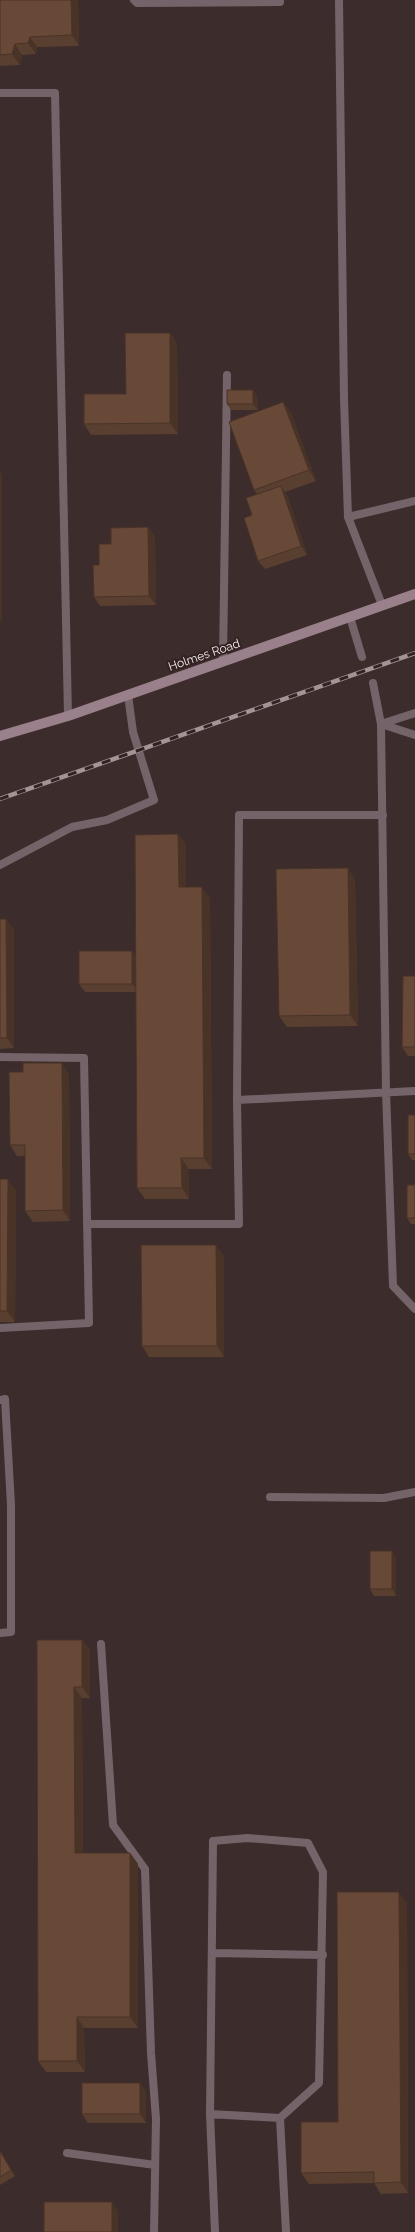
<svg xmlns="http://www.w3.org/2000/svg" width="415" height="2232" font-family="Raleway,sans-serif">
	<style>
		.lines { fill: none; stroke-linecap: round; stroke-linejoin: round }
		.lane { stroke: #74646a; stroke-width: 8 }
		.secondary { stroke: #99808a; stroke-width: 10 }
		.rail-casing { stroke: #a39595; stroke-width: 4.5 }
		.rail { stroke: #322222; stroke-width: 3; stroke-dasharray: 9; stroke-linecap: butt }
		.wall { fill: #593f30 }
		.shaded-wall { fill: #493327 }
		.building { fill: #684938; stroke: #493327 }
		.labels { text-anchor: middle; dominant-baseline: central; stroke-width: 4; stroke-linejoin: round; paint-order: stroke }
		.street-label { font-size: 12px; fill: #f5e9e9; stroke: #322222 }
	</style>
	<rect width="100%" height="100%" fill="#3d2c2c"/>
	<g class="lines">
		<!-- lane -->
		<path class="lane" d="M 134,0 L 137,3 L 280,2 L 280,0
			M 339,0 L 344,399 L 348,517 L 415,501
			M 0,93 L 55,93 L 68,716
			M 348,517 L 382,605
			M 350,617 L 362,657
			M 223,662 L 227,375
			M 373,683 L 381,724 L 386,1091 L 393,1286 L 415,1309
			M 381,724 L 415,713
			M 381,724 L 415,735
			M 0,865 L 72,827 L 107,820 L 154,800 L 133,732 L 128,695
			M 0,1057 L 84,1058 L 89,1323 L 0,1328
			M 237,1100 L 415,1091
			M 87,1224 L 239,1224 L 237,1100 L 239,815 L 383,815
			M 0,1400 L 5,1399 L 11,1505 L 11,1632 L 0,1633
			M 270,1497 L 384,1498 L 415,1492
			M 101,1644 L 113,1825 L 145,1869 L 151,2053 L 156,2119 L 154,2232
			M 212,1953 L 323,1955
			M 210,2114 L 280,2118
			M 67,2153 L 155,2165
			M 215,2232 L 210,2114 L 213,1841 L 247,1838 L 308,1843 L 323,1872 L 319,2083 L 280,2118 L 286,2232"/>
		<!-- secondary -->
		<path class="secondary" d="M 0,736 L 68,716 L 415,594"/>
		<defs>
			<path id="rail" d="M 0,799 L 415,653"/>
		</defs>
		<!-- rail casing -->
		<use href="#rail" class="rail-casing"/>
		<!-- rail -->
		<use href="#rail" class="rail"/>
	</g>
	<!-- wall -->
	<path class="wall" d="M 0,0 L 78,0 L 79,46 L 37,47 L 36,54 L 22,55 L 20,65 L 0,66 Z
		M 170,333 L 177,344 L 178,434 L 91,435 L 84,424 L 126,394 Z
		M 257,396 L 258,410 L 231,410 L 227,404 Z
		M 283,402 L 291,413 L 316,481 L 285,492 L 287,495 L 307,555 L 265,569 L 258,561 L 252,515 L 257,494 L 254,490 Z
		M 148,527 L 155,536 L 156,605 L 100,606 L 94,597 L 99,565 L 111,544 Z
		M 178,834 L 186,845 L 186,887 L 210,898 L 212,1169 L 189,1169 L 189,1199 L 145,1199 L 137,1188 L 136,992 L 85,992 L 79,984 L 132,951 L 135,956 Z
		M 355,879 L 358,1026 L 287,1027 L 279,1016 Z
		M 0,919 L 14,929 L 14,1048 L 0,1049 Z
		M 415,976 L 415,1056 L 408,1056 L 402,1047 Z
		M 69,1074 L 70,1221 L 33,1222 L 25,1211 L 25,1156 L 17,1156 L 10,1145 Z
		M 415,1115 L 415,1160 L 412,1160 L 408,1154 Z
		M 0,1179 L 16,1190 L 15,1322 L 0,1322 Z
		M 415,1185 L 415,1224 L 411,1224 L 407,1218 Z
		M 224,1256 L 224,1357 L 149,1357 L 142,1346 Z
		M 396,1557 L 396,1596 L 374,1596 L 370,1589 Z
		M 37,1640 L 82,1640 L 90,1650 L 90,1698 L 82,1698 L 83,1853 L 130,1853 L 138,1864 L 138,2028 L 84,2028 L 85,2072 L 46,2072 L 38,2061 Z
		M 407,1903 L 408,2193 L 381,2194 L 374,2183 L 309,2184 L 301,2173 L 338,2122 Z
		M 146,2091 L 146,2123 L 88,2123 L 82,2114 Z
		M 0,2150 L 15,2176 L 0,2185 Z"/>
	<!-- shaded-wall -->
	<path class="shaded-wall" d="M 71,0 L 78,0 L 79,46 L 72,35 Z
		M 30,37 L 37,47 L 36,54 L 28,43 Z
		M 15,44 L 22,55 L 20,65 L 12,54 Z
		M 170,333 L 177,344 L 178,434 L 170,423 Z
		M 253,390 L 257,396 L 258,410 L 253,404 Z
		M 283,402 L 291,413 L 316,481 L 309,470 Z
		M 0,471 L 2,475 L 2,624 L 0,621 Z
		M 281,486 L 287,495 L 307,555 L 301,546 Z
		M 148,527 L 155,536 L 156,605 L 149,596 Z
		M 178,834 L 186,845 L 186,898 L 179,887 Z
		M 348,868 L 355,879 L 358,1026 L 350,1015 Z
		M 202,887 L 210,898 L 212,1169 L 204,1158 Z
		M 6,919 L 14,929 L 14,1048 L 7,1038 Z
		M 132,951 L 139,960 L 139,992 L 132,984 Z
		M 62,1063 L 69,1074 L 70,1221 L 63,1210 Z
		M 181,1158 L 189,1169 L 189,1199 L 182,1188 Z
		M 8,1179 L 16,1190 L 15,1322 L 7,1311 Z
		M 216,1245 L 224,1256 L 224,1357 L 217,1346 Z
		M 392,1551 L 396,1557 L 396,1596 L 392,1589 Z
		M 82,1640 L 90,1650 L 90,1698 L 82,1687 Z
		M 74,1687 L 82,1698 L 83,1864 L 75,1853 Z
		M 130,1853 L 138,1864 L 138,2028 L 130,2017 Z
		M 399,1892 L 407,1903 L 408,2193 L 401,2182 Z
		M 77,2017 L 84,2028 L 85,2072 L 77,2061 Z
		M 140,2083 L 146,2091 L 146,2123 L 140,2114 Z
		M 0,2150 L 15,2176 L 11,2170 L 0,2151 Z
		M 112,2202 L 118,2211 L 118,2232 L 112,2232 Z"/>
	<!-- building -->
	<path class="building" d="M 0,0 L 71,0 L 72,35 L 30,37 L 28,43 L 15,44 L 12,54 L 0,55 Z
		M 125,333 L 170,333 L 170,423 L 84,424 L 84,394 L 126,394 Z
		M 227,390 L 253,390 L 253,404 L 227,404 Z
		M 283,402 L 309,470 L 254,490 L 229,422 Z
		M 281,486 L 301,546 L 258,561 L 244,518 L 252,515 L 246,498 Z
		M 148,527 L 149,596 L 94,597 L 93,565 L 99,565 L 99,544 L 111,544 L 111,528 Z
		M 178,834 L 179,887 L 202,887 L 204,1158 L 181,1158 L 182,1188 L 137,1188 L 135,835 Z
		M 348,868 L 350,1015 L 279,1016 L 276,869 Z
		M 0,919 L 6,919 L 7,1038 L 0,1038 Z
		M 79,951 L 132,951 L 132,984 L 79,984 Z
		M 403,976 L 415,976 L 415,1047 L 402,1047 Z
		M 23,1063 L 62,1063 L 63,1210 L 25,1211 L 25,1145 L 10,1145 L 9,1072 L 23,1072 Z
		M 408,1115 L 415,1115 L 415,1154 L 408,1154 Z
		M 0,1179 L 8,1179 L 7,1311 L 0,1311 Z
		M 407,1185 L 415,1185 L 415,1218 L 407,1218 Z
		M 141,1245 L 216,1245 L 217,1346 L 142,1346 Z
		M 370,1551 L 392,1551 L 392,1589 L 370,1589 Z
		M 37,1640 L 82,1640 L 82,1687 L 74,1687 L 75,1853 L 130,1853 L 130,2017 L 77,2017 L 77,2061 L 38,2061 Z
		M 337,1892 L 399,1892 L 401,2182 L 374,2183 L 374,2172 L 301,2173 L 301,2122 L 338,2122 Z
		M 82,2083 L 140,2083 L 140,2114 L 82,2114 Z
		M 0,2151 L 11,2170 L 0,2177 Z
		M 44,2202 L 112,2202 L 112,2232 L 44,2232 Z"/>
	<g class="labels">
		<!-- street labels -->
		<g class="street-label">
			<text transform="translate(204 655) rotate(-19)">Holmes Road</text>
		</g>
	</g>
</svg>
